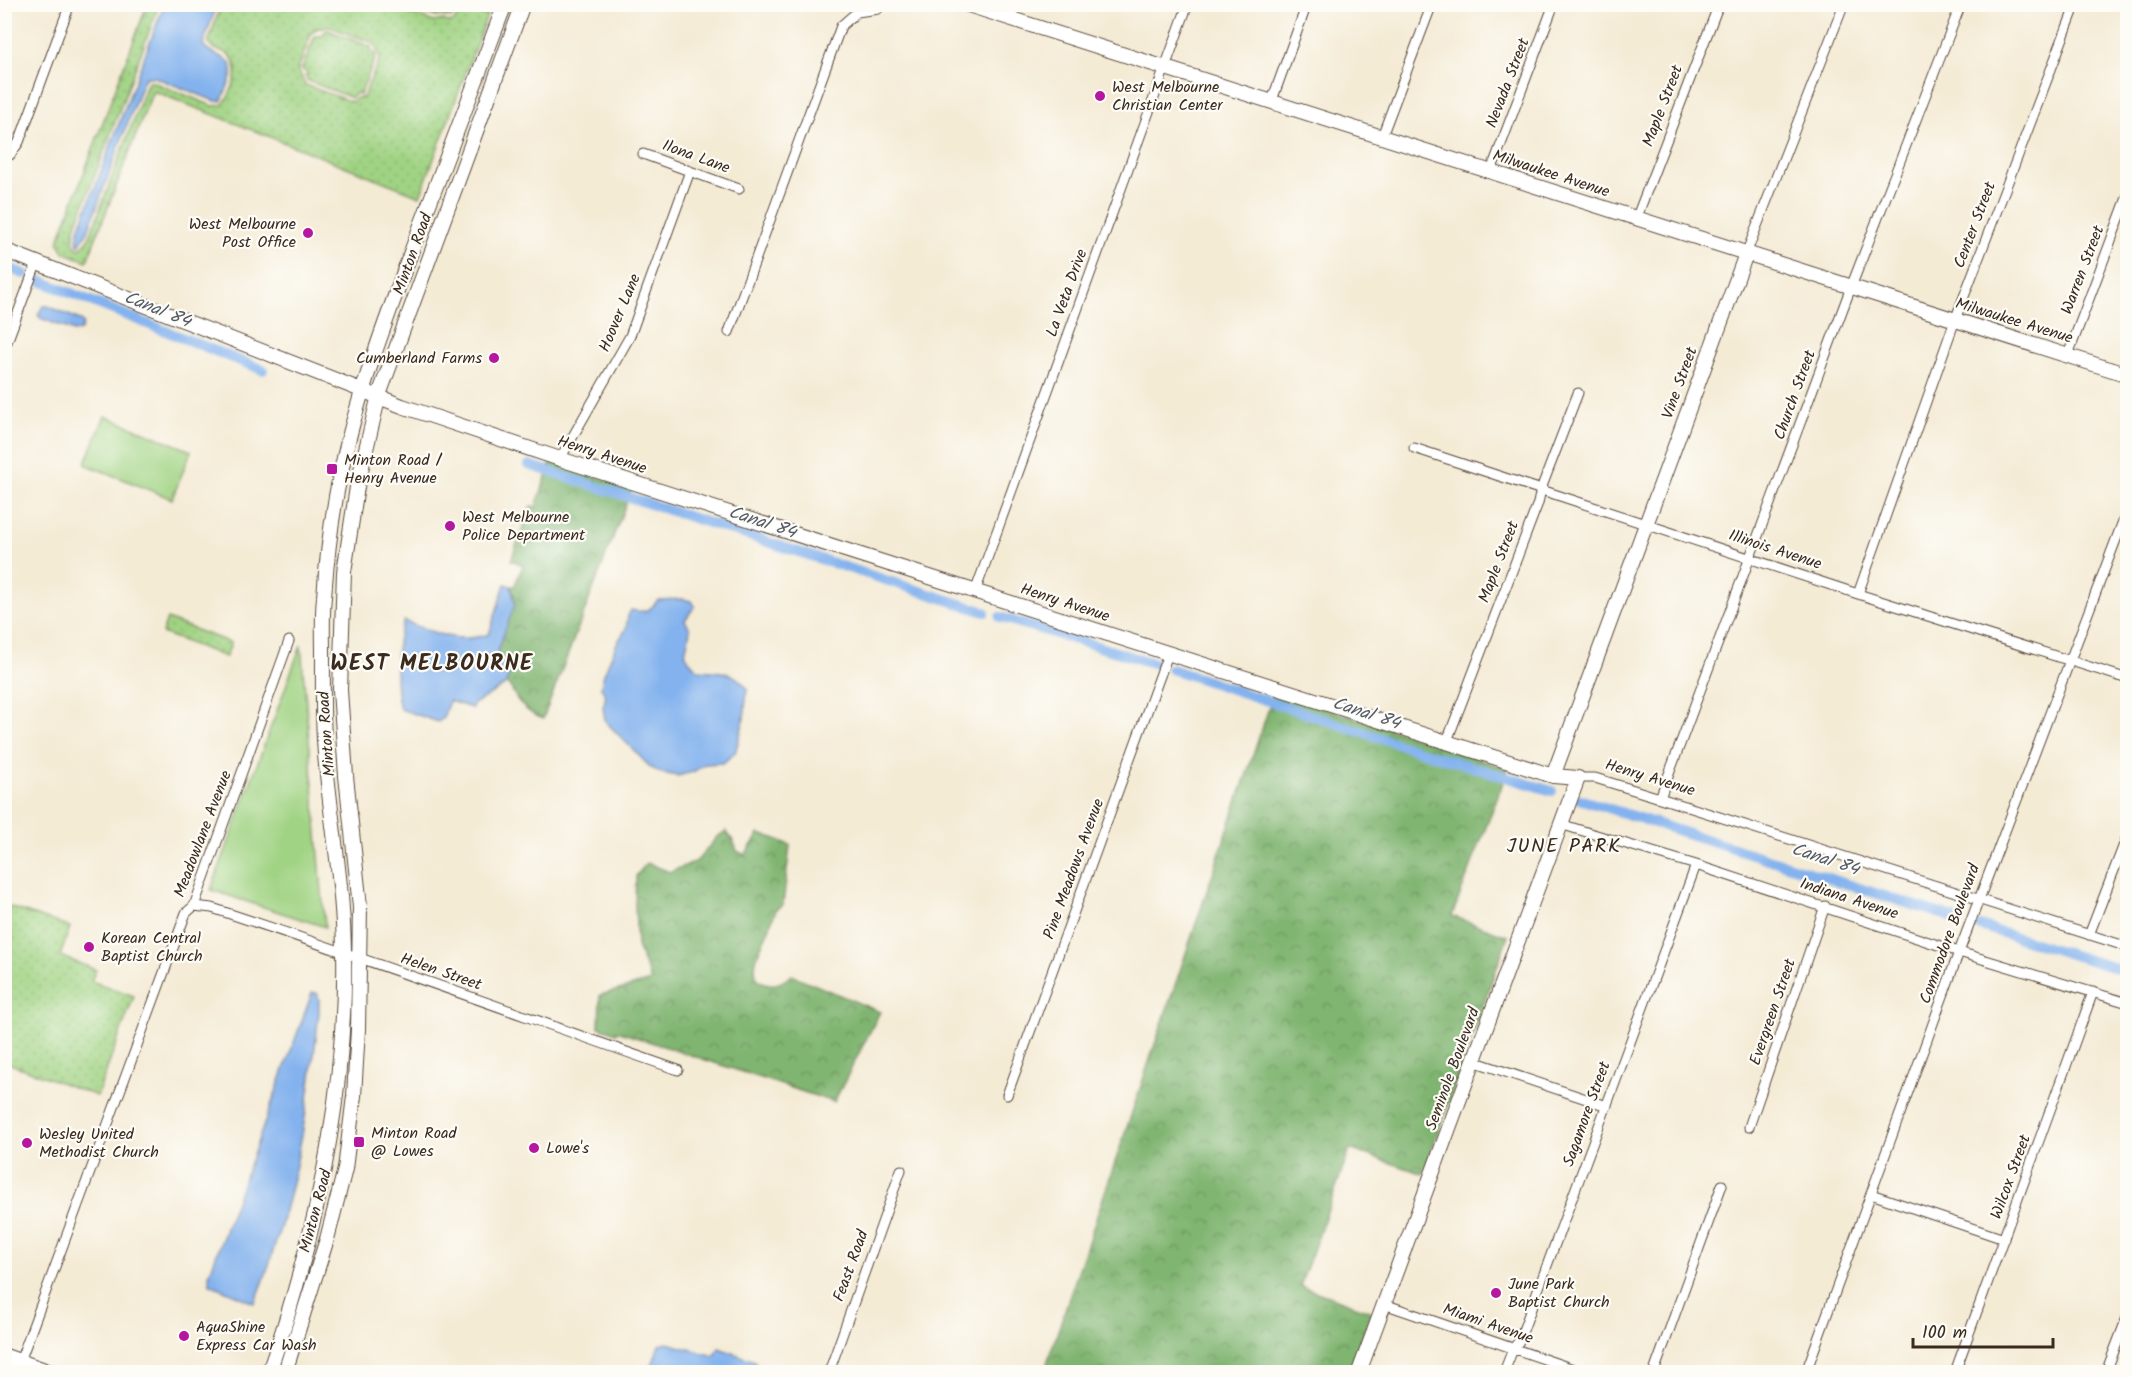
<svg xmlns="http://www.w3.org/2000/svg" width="2132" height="1377" font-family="Kalam,sans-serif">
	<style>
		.grass { fill: url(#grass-dots); stroke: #6e7e50; stroke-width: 1.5; fill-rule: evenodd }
		.forest { fill: url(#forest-crowns); stroke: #5e7048; stroke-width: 1.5 }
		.green { fill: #a0d383; stroke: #6e7e50; stroke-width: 1.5 }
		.water { fill: #83b2ee; stroke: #5f6e86; stroke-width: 1.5 }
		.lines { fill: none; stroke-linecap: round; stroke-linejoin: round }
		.canal { stroke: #83b2ee; stroke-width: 10 }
		.street-casing { stroke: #574739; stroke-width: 11 }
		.secondary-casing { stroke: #574739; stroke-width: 16 }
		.primary-casing { stroke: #574739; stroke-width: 17 }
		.street { stroke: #fff; stroke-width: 9 }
		.secondary { stroke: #fff; stroke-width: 14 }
		.primary { stroke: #fff; stroke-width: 15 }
		.poi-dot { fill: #b5179e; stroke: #fdfcf7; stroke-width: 2 }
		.labels { text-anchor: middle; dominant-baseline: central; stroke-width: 4.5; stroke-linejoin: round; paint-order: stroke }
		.street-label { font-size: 16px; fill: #3b2a1e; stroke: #fdfcf7 }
		.poi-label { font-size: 16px; fill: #3b2a1e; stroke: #fdfcf7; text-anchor: start }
		.water-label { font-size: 18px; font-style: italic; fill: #545a67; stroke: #fdfcf7 }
		.quarter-label { font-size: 20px; letter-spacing: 1.5px; fill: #3b2a1e; stroke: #fdfcf7 }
		.district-label { font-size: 22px; font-weight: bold; letter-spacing: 1.5px; fill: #3b2a1e; stroke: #fdfcf7 }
	</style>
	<defs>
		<pattern id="grass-dots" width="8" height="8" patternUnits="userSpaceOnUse" patternTransform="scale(1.5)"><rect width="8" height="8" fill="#a0d383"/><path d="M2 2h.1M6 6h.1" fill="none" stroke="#8bb571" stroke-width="1.8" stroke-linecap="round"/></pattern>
		<pattern id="forest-crowns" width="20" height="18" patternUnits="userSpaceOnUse" patternTransform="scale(1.5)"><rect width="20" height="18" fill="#80b571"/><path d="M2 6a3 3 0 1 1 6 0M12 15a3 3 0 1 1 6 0" fill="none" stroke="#6a935c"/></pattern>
	</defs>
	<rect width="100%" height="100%" fill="#fdfcf7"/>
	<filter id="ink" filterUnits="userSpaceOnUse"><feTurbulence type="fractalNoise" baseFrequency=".0167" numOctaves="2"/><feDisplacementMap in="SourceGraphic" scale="12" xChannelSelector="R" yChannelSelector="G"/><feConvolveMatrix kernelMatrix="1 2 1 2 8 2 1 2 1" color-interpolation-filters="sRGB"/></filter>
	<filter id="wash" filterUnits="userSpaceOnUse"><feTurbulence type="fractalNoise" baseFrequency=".008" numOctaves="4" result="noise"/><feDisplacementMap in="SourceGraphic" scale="24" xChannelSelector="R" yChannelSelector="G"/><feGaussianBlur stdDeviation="1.35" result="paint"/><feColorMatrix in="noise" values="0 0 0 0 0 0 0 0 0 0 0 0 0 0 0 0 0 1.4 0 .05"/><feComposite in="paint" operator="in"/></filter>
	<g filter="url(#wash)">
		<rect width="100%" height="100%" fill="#f4ebd5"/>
		<!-- grass -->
		<path class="grass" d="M 147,5 L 159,5 L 75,228 L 73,243 L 78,249 L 86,243 L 91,233 L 148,82 L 153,82 L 213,106 L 222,105 C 232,95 244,64 228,54 C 221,49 213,51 208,43 L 221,5 L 389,5 L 434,22 L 442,20 L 451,23 L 455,20 L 461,7 L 484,15 L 491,5 L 420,196 L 153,91 L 87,261 L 65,253 L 58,242 ZM 327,26 L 374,43 L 380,58 L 363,98 L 357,98 L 352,102 L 305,85 L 298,69 L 311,34 L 316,29 Z
			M 402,5 L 458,4 L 458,5 L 451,18 L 442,16 L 436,17 Z
			M 327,30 L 371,47 L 370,49 L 376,56 L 360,95 L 359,93 L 353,95 L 352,98 L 308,81 L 305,76 L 308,74 L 302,69 L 315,36 L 321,36 Z
			M 167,619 L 231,643 L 226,657 L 162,633 Z
			M 4,905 L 70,927 L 60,956 L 96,970 L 91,981 L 134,996 L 97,1096 L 5,1062 Z"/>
		<!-- forest -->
		<path class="forest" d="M 551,462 L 632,488 L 543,719 C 532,715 524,709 517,699 C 513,693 512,687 506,683 L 510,673 L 497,653 L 514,595 L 511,586 L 514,587 L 523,565 L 511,560 L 531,506 L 536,507 Z
			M 1274,693 L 1391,729 L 1508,769 L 1452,916 L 1508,936 L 1423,1174 L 1350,1149 L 1300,1286 L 1372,1312 L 1349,1372 L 1044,1372 Z
			M 726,831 L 734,842 L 737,851 L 745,855 L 759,834 L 774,838 L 790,845 L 783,905 L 777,908 C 773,916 771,924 768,932 C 761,949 751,960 757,979 C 771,988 779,985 792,975 L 880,1012 L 834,1102 L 617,1031 L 616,1033 L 599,1027 L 600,995 L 651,981 L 637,946 L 635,905 L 636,876 L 647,863 L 670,872 L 697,861 L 717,837 Z"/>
		<!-- green -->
		<path class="green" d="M 105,416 L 191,451 L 172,499 L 85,464 Z
			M 301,645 L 325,927 L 211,890 Z"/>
		<!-- water -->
		<path class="water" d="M 164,5 L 217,5 L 203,44 C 210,58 235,54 232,74 C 230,82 226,90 223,98 L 221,101 L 215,101 L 154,77 L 146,77 L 143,81 L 88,231 L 79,245 L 77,242 L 79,229 Z
			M 43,306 L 48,306 L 80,320 L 83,323 L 82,329 L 78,331 L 74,331 L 40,318 L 38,315 Z
			M 505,584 L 511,586 L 515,604 L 497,652 L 510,673 L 505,685 L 474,704 L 472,708 L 449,701 L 443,718 L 438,722 L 400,709 C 394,685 394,643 404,621 C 433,632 457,645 489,634 Z
			M 683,599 L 691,601 L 695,606 L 685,620 L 690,629 C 688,654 677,649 698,670 C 720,672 732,669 747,688 L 744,720 L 735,753 L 723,763 L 705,764 L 693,772 L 677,776 L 658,772 L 648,765 L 605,721 L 603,707 L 606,696 L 601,687 L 604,674 L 617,643 L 626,629 L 628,616 L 631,610 C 645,613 650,611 658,600 Z
			M 312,993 L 317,993 L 319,1000 L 319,1012 C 310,1093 299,1173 273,1251 C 268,1268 263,1287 254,1303 L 210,1284 L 209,1275 Z
			M 667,1343 L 715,1356 L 719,1348 L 755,1361 L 757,1371 L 760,1372 L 647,1372 L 653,1363 L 659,1345 Z"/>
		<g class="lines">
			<!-- canal -->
			<path class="canal" d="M 4,266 L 24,274
				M 38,280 L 263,370
				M 529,465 L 985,612
				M 1000,617 L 1156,664
				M 1171,669 L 1426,753 L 1552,791
				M 1579,799 L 1957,919
				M 1980,926 L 2128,972"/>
		</g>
	</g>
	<g filter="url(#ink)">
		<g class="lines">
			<defs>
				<path id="street" d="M 1271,103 L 1307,4
					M 1382,136 L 1432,4
					M 643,154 L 739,189
					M 4,157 L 10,155 L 19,142 L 70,4
					M 1491,171 L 1554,4
					M 1636,219 L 1719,4
					M 1746,254 L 1844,4
					M 729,332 L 841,26 L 857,12 L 878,9 L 880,4
					M 4,350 L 37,262
					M 2068,355 L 2128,195
					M 1414,448 L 1858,594 L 2128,679
					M 560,459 L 630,336 L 690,171
					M 975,592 L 1188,4
					M 1858,594 L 1955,320 L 2076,4
					M 1447,741 L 1538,503 L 1541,489 L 1578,393
					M 1578,778 L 1595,778 L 1660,798 L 2128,947
					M 1660,798 L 1851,287 L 1961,4
					M 1560,824 L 1696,865 L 1959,952 L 2128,1003
					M 194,906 L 212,908 C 368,959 523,1016 678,1070
					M 2089,935 L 2128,834
					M 1473,1061 L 1607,1106
					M 1007,1095 L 1168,654
					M 1749,1127 L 1825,906
					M 1871,1194 L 2004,1239
					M 1384,1304 L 1582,1372
					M 16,1372 L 186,913 L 194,906 L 289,641
					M 829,1372 L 901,1170
					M 1504,1372 L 1513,1349 L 1519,1341 L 1696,865
					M 1654,1372 L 1722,1185
					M 1806,1372 L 1959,952 L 2128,508
					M 1955,1372 L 2093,992
					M 2106,1372 L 2128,1315"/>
				<path id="secondary" d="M 965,4 L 2128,375
					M 4,250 L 402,406 L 560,459 L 1553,776 L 1578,778 L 1359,1372
					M 1553,776 L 1746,254
					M 269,1372 C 315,1239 347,1092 344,950 C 343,890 333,833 327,774 C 322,734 323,694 323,654 C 323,635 322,616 324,597 C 327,555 332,513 341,471 C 358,391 389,313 417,236 C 446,159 475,82 505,4
					M 285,1372 L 327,1239 L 345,1169 L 354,1096 L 358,1029 L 360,907 L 346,776 L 340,690 L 344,572 L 357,487 L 379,395 L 523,4"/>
				<path id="primary" d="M 4,1356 L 49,1372"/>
			</defs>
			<!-- street casing -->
			<use href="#street" class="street-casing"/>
			<!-- secondary casing -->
			<use href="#secondary" class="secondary-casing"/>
			<!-- primary casing -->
			<use href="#primary" class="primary-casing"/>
			<!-- street -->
			<use href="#street" class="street"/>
			<!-- secondary -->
			<use href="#secondary" class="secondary"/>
			<!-- primary -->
			<use href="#primary" class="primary"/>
		</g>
	</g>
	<!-- markers -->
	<g class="poi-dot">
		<circle cx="1100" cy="96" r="6"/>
		<circle cx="308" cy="233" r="6"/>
		<circle cx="494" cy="358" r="6"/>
		<rect x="326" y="463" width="12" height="12" rx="3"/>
		<circle cx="450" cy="526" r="6"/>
		<circle cx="89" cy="947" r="6"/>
		<rect x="353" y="1136" width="12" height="12" rx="3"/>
		<circle cx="27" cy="1143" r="6"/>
		<circle cx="534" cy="1148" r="6"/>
		<circle cx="1496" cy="1293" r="6"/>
		<circle cx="184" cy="1336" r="6"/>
	</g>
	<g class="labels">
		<!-- street labels -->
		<g class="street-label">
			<text transform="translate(1508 83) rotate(-69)">Nevada Street</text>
			<text transform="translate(1663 106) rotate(-69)">Maple Street</text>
			<text transform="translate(696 157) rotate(20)">Ilona Lane</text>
			<text transform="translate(1551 174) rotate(18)">Milwaukee Avenue</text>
			<text transform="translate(1975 225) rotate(-69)">Center Street</text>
			<text transform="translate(413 254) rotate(-70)">Minton Road</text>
			<text transform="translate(2083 270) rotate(-69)">Warren Street</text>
			<text transform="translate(1067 293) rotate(-70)">La Veta Drive</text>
			<text transform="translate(620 313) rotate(-67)">Hoover Lane</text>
			<text transform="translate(2014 321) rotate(17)">Milwaukee Avenue</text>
			<text transform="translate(1680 383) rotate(-70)">Vine Street</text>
			<text transform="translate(1795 395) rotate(-70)">Church Street</text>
			<text transform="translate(602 455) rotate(18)">Henry Avenue</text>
			<text transform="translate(1775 550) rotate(18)">Illinois Avenue</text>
			<text transform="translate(1499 562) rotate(-69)">Maple Street</text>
			<text transform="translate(1065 603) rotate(18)">Henry Avenue</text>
			<text transform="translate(327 734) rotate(-94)">Minton Road</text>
			<text transform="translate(1650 778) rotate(17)">Henry Avenue</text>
			<text transform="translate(203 834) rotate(-69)">Meadowlane Avenue</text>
			<text transform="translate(1074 869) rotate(-70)">Pine Meadows Avenue</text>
			<text transform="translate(1849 899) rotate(18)">Indiana Avenue</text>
			<text transform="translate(1950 934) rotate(-70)">Commodore Boulevard</text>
			<text transform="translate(441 972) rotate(19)">Helen Street</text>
			<text transform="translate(1773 1012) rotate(-71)">Evergreen Street</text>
			<text transform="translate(1453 1069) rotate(-70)">Seminole Boulevard</text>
			<text transform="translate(1587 1114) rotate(-70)">Sagamore Street</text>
			<text transform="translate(2011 1177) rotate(-70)">Wilcox Street</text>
			<text transform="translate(316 1211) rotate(-75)">Minton Road</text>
			<text transform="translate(851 1266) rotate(-70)">Feast Road</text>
			<text transform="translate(1488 1324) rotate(19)">Miami Avenue</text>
		</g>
		<!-- poi labels -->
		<g class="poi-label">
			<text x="1112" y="87">West Melbourne<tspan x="1112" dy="18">Christian Center</tspan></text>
			<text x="296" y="224" text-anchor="end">West Melbourne<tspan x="296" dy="18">Post Office</tspan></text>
			<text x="482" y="358" text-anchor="end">Cumberland Farms</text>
			<text x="344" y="460">Minton Road /<tspan x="344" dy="18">Henry Avenue</tspan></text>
			<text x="462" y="517">West Melbourne<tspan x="462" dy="18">Police Department</tspan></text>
			<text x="101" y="938">Korean Central<tspan x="101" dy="18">Baptist Church</tspan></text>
			<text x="371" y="1133">Minton Road<tspan x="371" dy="18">@ Lowes</tspan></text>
			<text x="39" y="1134">Wesley United<tspan x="39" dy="18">Methodist Church</tspan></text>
			<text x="546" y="1148">Lowe's</text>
			<text x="1508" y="1284">June Park<tspan x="1508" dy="18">Baptist Church</tspan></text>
			<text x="196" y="1327">AquaShine<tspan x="196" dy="18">Express Car Wash</tspan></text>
		</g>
		<!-- water labels -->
		<g class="water-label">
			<text transform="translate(157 310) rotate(22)">Canal 84</text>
			<text transform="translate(762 523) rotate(18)">Canal 84</text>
			<text transform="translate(1366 714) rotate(18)">Canal 84</text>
			<text transform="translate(1825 860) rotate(18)">Canal 84</text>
		</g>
		<!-- quarter labels -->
		<g class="quarter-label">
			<text x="1564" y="847">JUNE PARK</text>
		</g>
		<!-- district labels -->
		<g class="district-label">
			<text x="432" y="664">WEST MELBOURNE</text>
		</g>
	</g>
	<!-- margin -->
	<rect width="2132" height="1377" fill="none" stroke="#fdfcf7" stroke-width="24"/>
	<!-- scale -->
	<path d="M1913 1338v9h140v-9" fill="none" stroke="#3b2a1e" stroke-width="3"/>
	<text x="1922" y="1338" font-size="18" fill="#3b2a1e" stroke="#fdfcf7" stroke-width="4.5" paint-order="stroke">100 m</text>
</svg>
